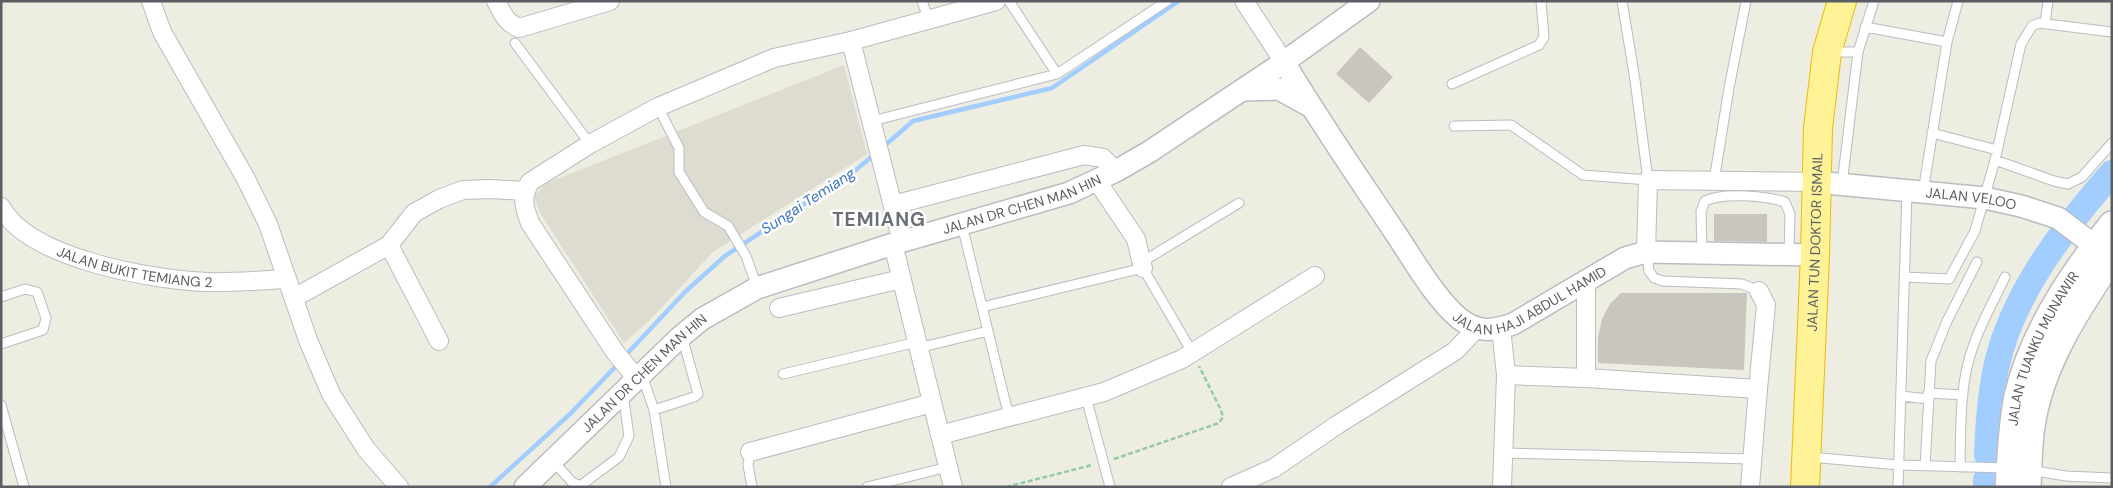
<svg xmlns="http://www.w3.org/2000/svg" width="2113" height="488" font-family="'DM Sans',sans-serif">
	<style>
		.education { fill: #dedcd1 }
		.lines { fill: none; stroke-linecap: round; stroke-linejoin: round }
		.stream { stroke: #a1ceff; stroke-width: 4.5 }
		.river { stroke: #a1ceff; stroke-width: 26 }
		.building { fill: #c9c6bf }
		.service-casing { stroke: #babcc2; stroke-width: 11 }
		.minor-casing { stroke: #babcc2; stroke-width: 20 }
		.tertiary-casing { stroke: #babcc2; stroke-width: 24 }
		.secondary-casing { stroke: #bbbdc4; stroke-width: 28 }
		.trunk-casing { stroke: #f0ba00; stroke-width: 30 }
		.path { stroke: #95c9a9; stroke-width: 2.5; stroke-dasharray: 5 2.5; stroke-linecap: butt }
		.service { stroke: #fff; stroke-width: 9 }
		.minor { stroke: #fff; stroke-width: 18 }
		.tertiary { stroke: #fff; stroke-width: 21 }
		.secondary { stroke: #fff; stroke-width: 25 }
		.trunk { stroke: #fff297; stroke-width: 28 }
		.labels { text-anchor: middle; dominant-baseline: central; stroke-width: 5; stroke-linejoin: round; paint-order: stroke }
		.street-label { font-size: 14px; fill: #5a5e64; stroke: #fff }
		.water-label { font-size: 15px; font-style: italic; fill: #3d75c9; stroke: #fff }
		.district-label { font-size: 19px; font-weight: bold; letter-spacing: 1px; fill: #6b7076; stroke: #fff }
	</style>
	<rect width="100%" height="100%" fill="#eeede2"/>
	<!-- education -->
	<path class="education" d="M 844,65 L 867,154 L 713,252 L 651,319 L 624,343 L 540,213 L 534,196 L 547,183 Z"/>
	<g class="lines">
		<!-- stream -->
		<path class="stream" d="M 883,147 L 913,121 L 1052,88 L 1179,1
			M 624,357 L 686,291 L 725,256 L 857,169 L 875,154
			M 490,487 L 570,414 L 619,363"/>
		<!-- river -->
		<path class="river" d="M 1987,455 C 1988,426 1990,397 1996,368 C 2012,294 2063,229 2112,173
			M 1986,487 L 1986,480"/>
	</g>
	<!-- building -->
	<path class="building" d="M 1360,47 L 1393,77 L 1369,103 L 1336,74 Z
		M 1714,214 L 1767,214 L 1767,242 L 1714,241 Z
		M 1621,293 L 1747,293 L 1744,370 L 1598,363 L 1598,337 L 1602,319 L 1610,304 Z"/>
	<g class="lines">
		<defs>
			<path id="service" d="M 922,1 L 929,21
				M 2045,24 L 2048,1
				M 1865,27 L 1947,42
				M 515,43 L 590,144
				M 1830,52 L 1858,52
				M 1057,74 L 1167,1
				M 1452,84 L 1539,45 L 1544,37 L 1541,1
				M 658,107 L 679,148 L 679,172 L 704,212 L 728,226 L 746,256 L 757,287
				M 872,121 L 1057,74 L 1009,1
				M 1454,126 L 1511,125 L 1583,175 L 1648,180 L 1635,80 L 1622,1
				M 1932,133 L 1997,150
				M 1995,160 L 2054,181 L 2068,184 L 2082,177 L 2112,143
				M 1714,181 L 1729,88 L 1746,1
				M 1842,184 L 1858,52 L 1874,1
				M 1923,192 L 1947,42 L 1958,1
				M 962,225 L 1009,417
				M 1647,252 L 1649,271 L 1654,278 L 1663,281 L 1742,284 L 1759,291
				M 1702,252 L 1701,211 L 1705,201 C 1723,192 1766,196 1785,202 L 1790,214 L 1789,254
				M 1142,262 L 1239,203
				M 1904,277 L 1949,279 L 1975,231 L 1995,160 L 2021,44 L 2032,26 L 2039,23 L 2112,32
				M 1,297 L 25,289 L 37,292 L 46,318 L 43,330 L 1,344
				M 982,307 L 1143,268 L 1192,352
				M 918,348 L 988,331
				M 783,374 L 917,342
				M 642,375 L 654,410 L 694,397 L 698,394 L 682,336
				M 1928,393 L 1963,395
				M 1901,396 L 1928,399
				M 1086,397 L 1110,487
				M 1,405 L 24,487
				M 654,410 L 666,487
				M 750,452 L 748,465 L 752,487
				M 1502,453 L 1752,459
				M 1810,457 L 1899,465 L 2007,468
				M 553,461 L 572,482 L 580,486 L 619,457 L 629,436 L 623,394
				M 1925,466 L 1931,361 L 1947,321 L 1977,262
				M 1960,467 C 1961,426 1959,383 1974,344 C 1982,321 1995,299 2005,277
				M 2030,470 L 2066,476 L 2112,478
				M 867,487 L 948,467
				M 1898,487 L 1907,191"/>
			<g id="minor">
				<path d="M 151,1 L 162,32 L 246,179 L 268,224 L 308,340 L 331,394 L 366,449 L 399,487"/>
				<path d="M 496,1 C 502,13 506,23 519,28 L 610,1"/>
				<path d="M 1244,1 L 1284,62"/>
				<path d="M 851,41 L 902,242"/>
				<path d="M 1097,181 L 1136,239 L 1143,268"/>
				<path d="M 893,205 L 1084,155 L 1103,158 L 1116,171"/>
				<path id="s1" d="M 1,207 C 29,259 153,280 207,282 C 233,283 261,280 287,279"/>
				<path d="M 893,244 L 953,487"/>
				<path d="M 389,245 L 439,341"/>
				<path d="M 1646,252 L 1648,180 L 1816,182"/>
				<path d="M 1586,280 L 1586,378 L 1758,389 L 1750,487"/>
				<path d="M 294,298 L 389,245 L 414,213 L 439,199 L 463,190 L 490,189 L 525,191"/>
				<path d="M 779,308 L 901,279"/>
				<path d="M 1501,328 L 1506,375 L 1502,487"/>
				<path d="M 1506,375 L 1586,378"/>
				<path d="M 637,379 L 615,352 L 530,223 C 524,207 521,198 530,182 L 590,144 L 658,107 L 774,58 L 851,41 L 996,1"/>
				<path d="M 1758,389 L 1766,305 L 1759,291"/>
				<path d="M 940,435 L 1104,392 L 1182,359 L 1315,276"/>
				<path d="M 750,452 L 932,403"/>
				<path d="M 1231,487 L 1274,468 L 1337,425 L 1455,351 L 1477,328"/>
			</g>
			<g id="tertiary">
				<path id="s2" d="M 1284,62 C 1319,121 1358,177 1396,234 C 1413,259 1436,300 1460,319 C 1478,333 1493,331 1513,324 L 1625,258 L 1646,252 L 1815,255"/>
				<path d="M 1243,90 L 1279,89 L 1308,105"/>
				<path id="s3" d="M 1816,182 L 1985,198 L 2021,206 L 2058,218 L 2107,255"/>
				<path id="s4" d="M 525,487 L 679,338 L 702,319 L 757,288 L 893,244 L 1069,193 L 1116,171 L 1149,152 L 1284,62 L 1369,1"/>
			</g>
			<g id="secondary">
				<path id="s5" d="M 2008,487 C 2010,457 2011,425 2017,396 C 2032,333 2071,274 2112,224"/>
				<path d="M 2028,487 C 2029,467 2029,446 2032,426 C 2041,364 2078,309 2112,258"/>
			</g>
			<g id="trunk">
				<path id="s6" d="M 1805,487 L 1815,255 L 1818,128 L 1827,52 L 1842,1"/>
			</g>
		</defs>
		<!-- service casing -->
		<use href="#service" class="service-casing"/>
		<!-- minor casing -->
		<use href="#minor" class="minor-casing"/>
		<!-- tertiary casing -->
		<use href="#tertiary" class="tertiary-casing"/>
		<!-- secondary casing -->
		<use href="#secondary" class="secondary-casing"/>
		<!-- trunk casing -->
		<use href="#trunk" class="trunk-casing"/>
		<!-- path -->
		<path class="path" d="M 1114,459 L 1219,423 L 1223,417 L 1221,410 L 1199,366
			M 1006,487 L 1092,465"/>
		<!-- service -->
		<use href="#service" class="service"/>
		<!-- minor -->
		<use href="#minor" class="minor"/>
		<!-- tertiary -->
		<use href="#tertiary" class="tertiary"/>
		<!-- secondary -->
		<use href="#secondary" class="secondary"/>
		<!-- trunk -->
		<use href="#trunk" class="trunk"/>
	</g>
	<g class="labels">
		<!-- street labels -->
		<g class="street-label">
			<text stroke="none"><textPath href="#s3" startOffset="156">JALAN VELOO</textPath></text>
			<text stroke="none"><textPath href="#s4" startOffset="585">JALAN DR CHEN MAN HIN</textPath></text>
			<text stroke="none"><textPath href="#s6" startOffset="245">JALAN TUN DOKTOR ISMAIL</textPath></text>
			<text stroke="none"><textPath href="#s1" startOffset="152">JALAN BUKIT TEMIANG 2</textPath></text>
			<text stroke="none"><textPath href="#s2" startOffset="390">JALAN HAJI ABDUL HAMID</textPath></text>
			<text stroke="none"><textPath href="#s5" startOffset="145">JALAN TUANKU MUNAWIR</textPath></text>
			<text stroke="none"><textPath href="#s4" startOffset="165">JALAN DR CHEN MAN HIN</textPath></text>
		</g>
		<!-- water labels -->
		<g class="water-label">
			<text transform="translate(808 201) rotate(-33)">Sungai Temiang</text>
		</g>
		<!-- district labels -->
		<g class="district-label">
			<text x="879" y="219">TEMIANG</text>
		</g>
	</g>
	<!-- border -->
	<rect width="2113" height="488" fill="none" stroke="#5a5e64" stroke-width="5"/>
</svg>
